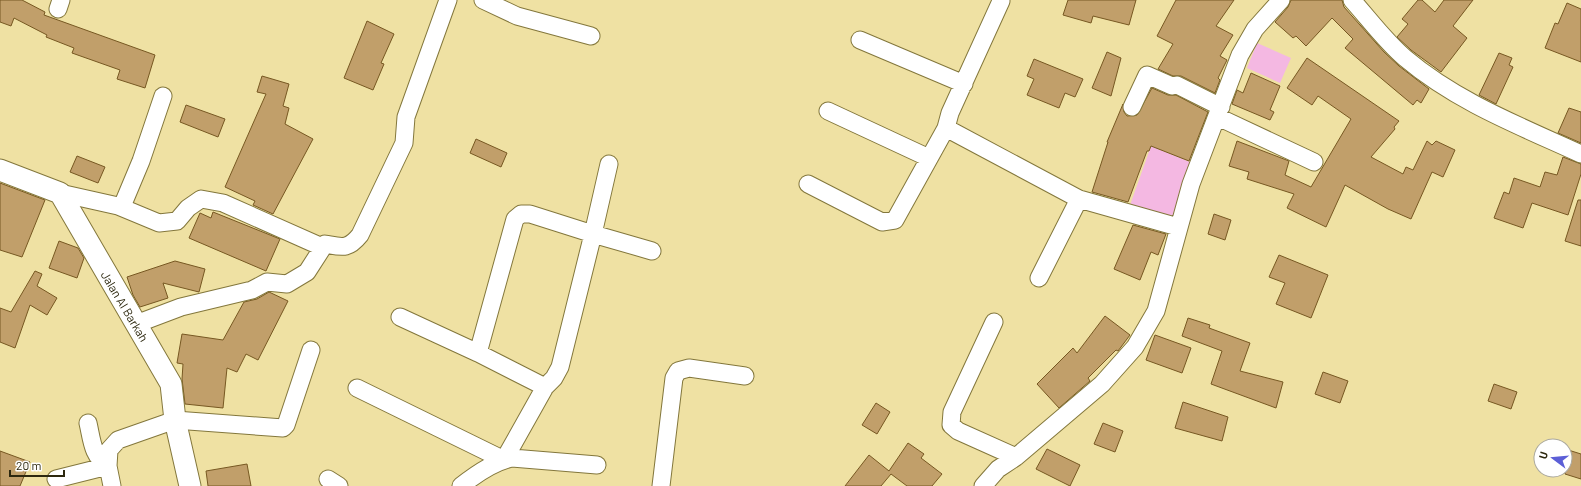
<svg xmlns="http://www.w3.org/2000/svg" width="1581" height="486" font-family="Barlow,sans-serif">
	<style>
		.green { fill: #f4b8e2 }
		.building { fill: #c19f6a; stroke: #775822 }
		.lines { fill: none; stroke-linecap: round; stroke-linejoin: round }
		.minor-casing { stroke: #83773c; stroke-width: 19 }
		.tertiary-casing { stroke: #83773c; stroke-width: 23 }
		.minor { stroke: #fff; stroke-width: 17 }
		.tertiary { stroke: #fff; stroke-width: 21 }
		.labels { text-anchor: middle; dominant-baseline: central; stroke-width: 4; stroke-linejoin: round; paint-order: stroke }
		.street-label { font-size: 12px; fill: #2d280f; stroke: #fff }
	</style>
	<rect width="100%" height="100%" fill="#efe1a3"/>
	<!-- green -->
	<path class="green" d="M 1257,43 L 1291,58 L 1280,83 L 1247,68 Z
		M 1151,146 L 1195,164 L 1177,221 L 1129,208 Z"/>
	<!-- building -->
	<path class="building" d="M 0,0 L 22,0 L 45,12 L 44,15 L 155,55 L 145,88 L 117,79 L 120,70 L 72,53 L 74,48 L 46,37 L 47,35 L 14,18 L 11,26 L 0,22 Z
		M 1068,0 L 1136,0 L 1129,25 L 1093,16 L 1091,23 L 1063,15 Z
		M 1176,0 L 1234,0 L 1216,26 L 1233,35 L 1220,56 L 1227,60 L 1218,78 L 1220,80 L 1215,93 L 1181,76 L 1173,76 L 1158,69 L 1173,44 L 1157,36 Z
		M 1291,0 L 1342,0 L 1344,7 L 1384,52 L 1399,66 L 1429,89 L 1421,103 L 1417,100 L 1413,105 L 1345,48 L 1353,39 L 1332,18 L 1306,46 L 1296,36 L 1293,38 L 1275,22 L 1288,7 Z
		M 1418,0 L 1422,0 L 1435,12 L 1444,0 L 1473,0 L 1453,26 L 1467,38 L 1441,72 L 1411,50 L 1397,37 L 1408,24 L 1402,19 Z
		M 1567,3 L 1581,9 L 1581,62 L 1545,48 L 1555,23 L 1558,24 Z
		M 367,21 L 394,34 L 381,63 L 384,64 L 373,90 L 344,78 Z
		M 1107,52 L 1121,58 L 1111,96 L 1092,88 Z
		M 1499,53 L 1512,58 L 1509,65 L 1513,67 L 1496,104 L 1479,95 Z
		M 1307,58 L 1399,121 L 1394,127 L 1395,129 L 1371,157 L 1403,174 L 1406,167 L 1413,170 L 1427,141 L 1432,145 L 1436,141 L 1455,150 L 1443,177 L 1432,172 L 1411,219 L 1388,209 L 1345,185 L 1326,227 L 1287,208 L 1294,194 L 1247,179 L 1249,172 L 1229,166 L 1237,141 L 1289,161 L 1285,175 L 1311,187 L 1351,119 L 1318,96 L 1312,105 L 1287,88 Z
		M 1034,59 L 1083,79 L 1075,97 L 1065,93 L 1059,108 L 1027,95 L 1034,79 L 1027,76 Z
		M 1251,73 L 1280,86 L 1270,110 L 1274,112 L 1270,120 L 1232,104 L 1237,90 L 1243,93 Z
		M 262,76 L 289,84 L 283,106 L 289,108 L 285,124 L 313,139 L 273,214 L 253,205 L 255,201 L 225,187 L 266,94 L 257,92 Z
		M 1152,88 L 1168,95 L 1176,95 L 1208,112 L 1189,161 L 1151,146 L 1149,151 L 1147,151 L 1128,202 L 1092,192 L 1108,142 L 1107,142 L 1123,104 L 1124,112 L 1127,116 L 1137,115 Z
		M 186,105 L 225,119 L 218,137 L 180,122 Z
		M 1569,108 L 1581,112 L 1581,143 L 1558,133 Z
		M 476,139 L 507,153 L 501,167 L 470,153 Z
		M 77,156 L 105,167 L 98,183 L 70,172 Z
		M 1563,157 L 1581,164 L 1581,174 L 1568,215 L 1532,203 L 1523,228 L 1494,218 L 1504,192 L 1509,194 L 1514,178 L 1540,187 L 1545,172 L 1557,175 Z
		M 0,183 L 45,200 L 22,257 L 0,250 Z
		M 1578,200 L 1581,200 L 1581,246 L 1565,241 Z
		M 213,212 L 280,239 L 266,271 L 189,238 L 200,213 L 211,218 Z
		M 1214,214 L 1231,220 L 1225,240 L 1208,234 Z
		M 1133,225 L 1166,234 L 1158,255 L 1151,252 L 1140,280 L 1114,269 Z
		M 59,241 L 78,248 L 84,258 L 77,278 L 49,268 Z
		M 1279,255 L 1328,275 L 1311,318 L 1276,304 L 1285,283 L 1269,277 Z
		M 175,261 L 205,269 L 199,292 L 163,283 L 168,298 L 140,307 L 133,295 L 127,277 Z
		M 35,271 L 42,274 L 37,286 L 57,298 L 47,315 L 30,305 L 15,348 L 0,342 L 0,308 L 11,312 Z
		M 269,292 L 288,301 L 258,360 L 246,354 L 237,372 L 227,368 L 223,408 L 185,404 L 182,379 L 183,364 L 177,363 L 182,334 L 223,340 L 244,302 L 257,299 Z
		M 1105,316 L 1130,335 L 1118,351 L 1116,350 L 1088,378 L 1090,381 L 1059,408 L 1037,384 L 1073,348 L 1077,353 Z
		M 1188,318 L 1210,325 L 1209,328 L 1250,343 L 1240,371 L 1283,382 L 1276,408 L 1211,384 L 1222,351 L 1182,336 Z
		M 1155,335 L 1191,348 L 1182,373 L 1146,360 Z
		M 1323,372 L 1348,381 L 1340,403 L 1315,394 Z
		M 1494,384 L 1517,392 L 1511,409 L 1488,401 Z
		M 1183,402 L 1228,417 L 1222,441 L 1175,428 Z
		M 876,403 L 890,412 L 877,434 L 862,425 Z
		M 1103,423 L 1123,431 L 1115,452 L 1094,444 Z
		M 908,443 L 924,454 L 921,458 L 942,474 L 932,486 L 907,486 L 891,474 L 881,486 L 845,486 L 869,455 L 889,471 Z
		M 1047,449 L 1080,465 L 1070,486 L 1036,469 Z
		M 1565,449 L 1581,454 L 1581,479 L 1565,474 Z
		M 0,451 L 30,462 L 20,486 L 0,486 Z
		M 247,464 L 251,486 L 208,486 L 206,471 Z"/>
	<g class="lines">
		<defs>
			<path id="minor" d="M 483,0 L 517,16 L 591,36
				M 1352,0 C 1369,19 1386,42 1405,58 C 1457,102 1520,126 1581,154
				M 1001,1 L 950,113 L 946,128 L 1079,199 L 1178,227
				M 58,9 L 61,0
				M 860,40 L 964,84
				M 1132,107 L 1147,75 L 1172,86 L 1177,85 L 1221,107
				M 828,111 L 929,158
				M 1218,117 L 1314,162
				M 609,164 L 593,234 L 652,251
				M 808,184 L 882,222 L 895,220 L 946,128
				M 60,193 L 118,206 L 123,204 L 141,161 L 163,96
				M 118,206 L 159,223 L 177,221 L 188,208 L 201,199 L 223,203 L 322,247
				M 1039,278 L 1079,199
				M 400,317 L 478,353
				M 994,322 L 952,412 L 951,425 L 958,431 L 1016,457
				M 136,324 L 181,307 L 252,290 L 267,282 L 287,284 L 307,272 L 325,244 C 342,247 348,250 360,235 L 404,143 L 406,117 L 448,0
				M 357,388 L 504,460 L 545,387 L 554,378 L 560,367 L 593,234 L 530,214 L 521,214 L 515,219 L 478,353 L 545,387
				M 56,479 L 108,466 C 92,456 92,440 88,423
				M 328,479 L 339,486
				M 112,486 L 108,466 L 109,450 L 118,440 L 175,420 L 283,428 L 286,425 L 311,350
				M 461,486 C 476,474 493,462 512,458 L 597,465
				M 661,486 L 674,378 L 678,371 L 689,368 L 745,376
				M 983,486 L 998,469 L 1016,457 L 1102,384 L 1135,347 L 1156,311 L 1191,184 L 1240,55 L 1255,29 L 1281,0"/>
			<path id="tertiary" d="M 0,170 L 60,193 L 171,384 L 175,420 L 190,486"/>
		</defs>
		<!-- minor casing -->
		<use href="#minor" class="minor-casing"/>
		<!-- tertiary casing -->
		<use href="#tertiary" class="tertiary-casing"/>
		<!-- minor -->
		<use href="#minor" class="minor"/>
		<!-- tertiary -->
		<use href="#tertiary" class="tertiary"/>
	</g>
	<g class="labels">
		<!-- street labels -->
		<g class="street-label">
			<text transform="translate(125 306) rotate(59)">Jalan Al Barkah</text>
		</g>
	</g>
	<!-- north arrow -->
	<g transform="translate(1553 458) rotate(286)"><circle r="19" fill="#ffffff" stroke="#aba99f"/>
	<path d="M0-3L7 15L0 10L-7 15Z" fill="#5c5fd7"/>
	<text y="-6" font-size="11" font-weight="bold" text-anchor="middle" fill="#2d280f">U</text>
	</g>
	<!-- scale -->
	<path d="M10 470v6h54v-6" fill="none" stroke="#2d280f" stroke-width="2"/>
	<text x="16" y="470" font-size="12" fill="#2d280f" stroke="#ffffff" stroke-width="3" paint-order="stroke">20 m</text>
</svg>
